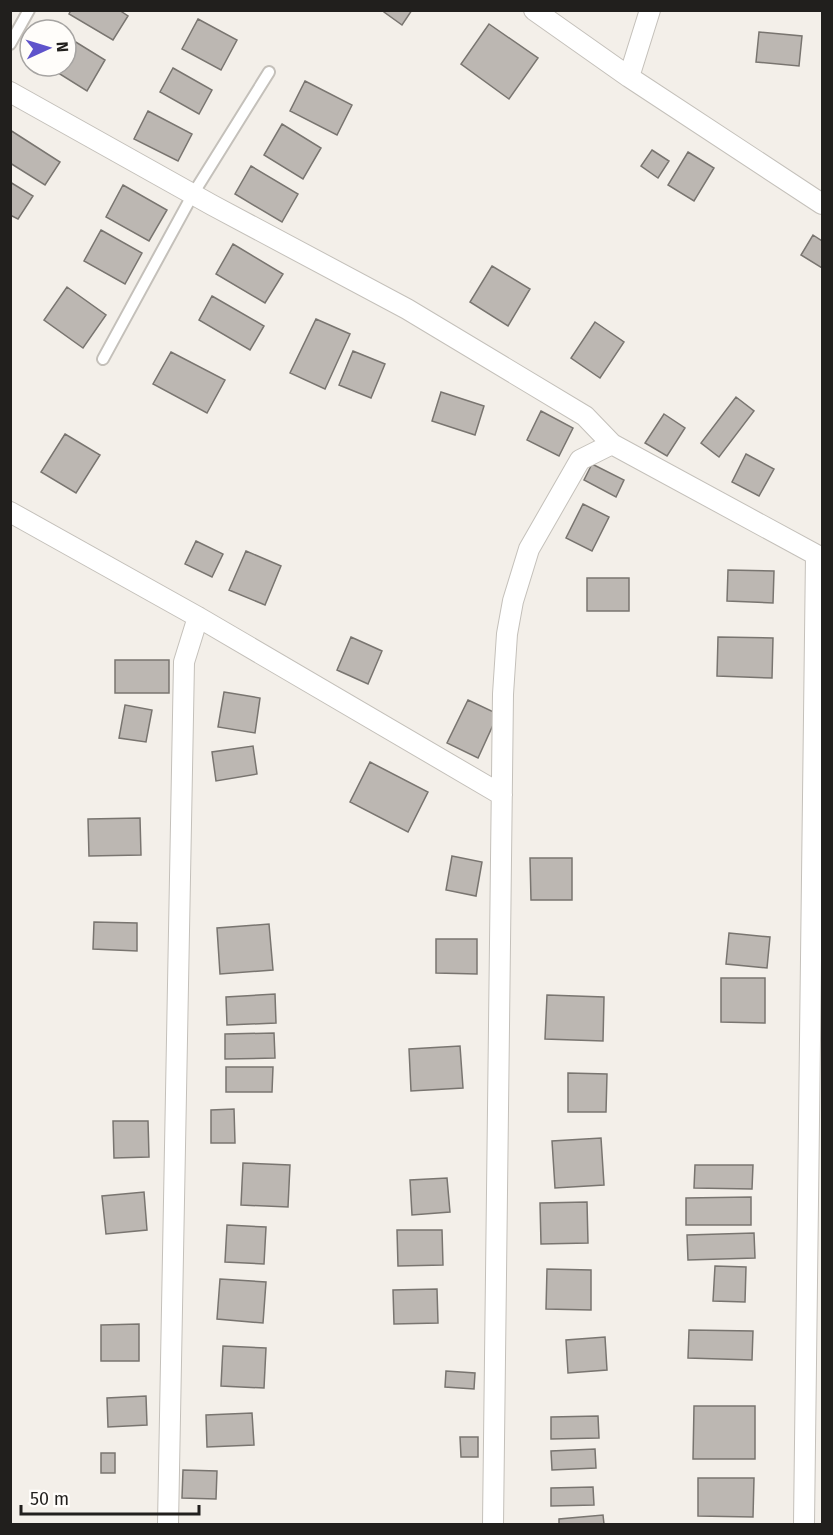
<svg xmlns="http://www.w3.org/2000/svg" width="833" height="1535" font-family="'Fira Sans',sans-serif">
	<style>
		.building { fill: #bcb7b2; stroke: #797570; stroke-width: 1.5 }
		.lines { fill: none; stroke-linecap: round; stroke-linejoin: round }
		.lane-casing { stroke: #c4c0ba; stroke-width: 14 }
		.street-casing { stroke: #c4c0ba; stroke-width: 22 }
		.lane { stroke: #fff; stroke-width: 10 }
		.street { stroke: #fff; stroke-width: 20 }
	</style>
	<rect width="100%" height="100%" fill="#f3efe9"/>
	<!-- building -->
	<path class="building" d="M 71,10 L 119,10 L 128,16 L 113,40 L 69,14 Z
		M 385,10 L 412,10 L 402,25 L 384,12 Z
		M 198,19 L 237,40 L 221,70 L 182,49 Z
		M 489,24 L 538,58 L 509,99 L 461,64 Z
		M 759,32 L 802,36 L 799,66 L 756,62 Z
		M 66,36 L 105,60 L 87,91 L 47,66 L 66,66 Z
		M 173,68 L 212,90 L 199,114 L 160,92 Z
		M 305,81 L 352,105 L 337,135 L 290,111 Z
		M 148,111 L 192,134 L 178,161 L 134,139 Z
		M 282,124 L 321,148 L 303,179 L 264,155 Z
		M 10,130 L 60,162 L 45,185 L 10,163 Z
		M 652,150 L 669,161 L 658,178 L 641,166 Z
		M 688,152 L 714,168 L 694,201 L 668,185 Z
		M 251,166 L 298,194 L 282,222 L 235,194 Z
		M 10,182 L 33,196 L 18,219 L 10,215 Z
		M 123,185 L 167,210 L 149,241 L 106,217 Z
		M 101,230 L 142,253 L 125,284 L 84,261 Z
		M 813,235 L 822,241 L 822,268 L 801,255 Z
		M 233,244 L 283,274 L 265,303 L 216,274 Z
		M 492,266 L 530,289 L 508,326 L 470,302 Z
		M 67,287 L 106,315 L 83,348 L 44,320 Z
		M 212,296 L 264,326 L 250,350 L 199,320 Z
		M 316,319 L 350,334 L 325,389 L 290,373 Z
		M 595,322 L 624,342 L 600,378 L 571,358 Z
		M 353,351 L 385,364 L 371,398 L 339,385 Z
		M 171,352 L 225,380 L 207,413 L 153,384 Z
		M 441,392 L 484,406 L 475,435 L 432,421 Z
		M 736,397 L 754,411 L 719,457 L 701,443 Z
		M 541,411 L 573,428 L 559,456 L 527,440 Z
		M 664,414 L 685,428 L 667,456 L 645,443 Z
		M 65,434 L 100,455 L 76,493 L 41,472 Z
		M 746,454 L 774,469 L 759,496 L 732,482 Z
		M 592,464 L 624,480 L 616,497 L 584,480 Z
		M 583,504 L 609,517 L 592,551 L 566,538 Z
		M 196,541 L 223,554 L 212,577 L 185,564 Z
		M 246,551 L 281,566 L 265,605 L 229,590 Z
		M 728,570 L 774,571 L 773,603 L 727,601 Z
		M 587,578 L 629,578 L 629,611 L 587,611 Z
		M 351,637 L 382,651 L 368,684 L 337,670 Z
		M 718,637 L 773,638 L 772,678 L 717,676 Z
		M 115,660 L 169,660 L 169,693 L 115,693 Z
		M 224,692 L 260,698 L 255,733 L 218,727 Z
		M 468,700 L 498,714 L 478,758 L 447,743 Z
		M 125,705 L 152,710 L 146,742 L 119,738 Z
		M 253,746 L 257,774 L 216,781 L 212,752 Z
		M 370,762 L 428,792 L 408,832 L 350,802 Z
		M 140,818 L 141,855 L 89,856 L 88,819 Z
		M 452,856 L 482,862 L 476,896 L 446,890 Z
		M 530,858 L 572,858 L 572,900 L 531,900 Z
		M 94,922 L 137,923 L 137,951 L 93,949 Z
		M 269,924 L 273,970 L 220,974 L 217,928 Z
		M 729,933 L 770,937 L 767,968 L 726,964 Z
		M 436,939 L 477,939 L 477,974 L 436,973 Z
		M 721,978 L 765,978 L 765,1023 L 721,1022 Z
		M 275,994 L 276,1023 L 227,1025 L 226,997 Z
		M 547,995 L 604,997 L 603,1041 L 545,1039 Z
		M 274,1033 L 275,1058 L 225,1059 L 225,1034 Z
		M 460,1046 L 463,1088 L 411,1091 L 409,1049 Z
		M 226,1067 L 273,1067 L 272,1092 L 226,1092 Z
		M 568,1073 L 607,1074 L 606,1112 L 568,1112 Z
		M 234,1109 L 235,1143 L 211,1143 L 211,1110 Z
		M 113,1121 L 148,1121 L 149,1157 L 114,1158 Z
		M 601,1138 L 604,1185 L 555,1188 L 552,1141 Z
		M 243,1163 L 290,1165 L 288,1207 L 241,1205 Z
		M 695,1165 L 753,1165 L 752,1189 L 694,1188 Z
		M 447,1178 L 450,1212 L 412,1215 L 410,1180 Z
		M 144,1192 L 147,1230 L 106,1234 L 102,1196 Z
		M 751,1197 L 751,1225 L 686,1225 L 686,1198 Z
		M 587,1202 L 588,1243 L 541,1244 L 540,1203 Z
		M 227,1225 L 266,1227 L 264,1264 L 225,1262 Z
		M 397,1230 L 442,1230 L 443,1265 L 398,1266 Z
		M 754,1233 L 755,1258 L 688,1260 L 687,1235 Z
		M 715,1266 L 746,1267 L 745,1302 L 713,1301 Z
		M 547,1269 L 591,1270 L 591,1310 L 546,1309 Z
		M 220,1279 L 266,1282 L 263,1323 L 217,1319 Z
		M 437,1289 L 438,1323 L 394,1324 L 393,1290 Z
		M 139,1324 L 139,1361 L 101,1361 L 101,1325 Z
		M 689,1330 L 753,1331 L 752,1360 L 688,1358 Z
		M 605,1337 L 607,1370 L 568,1373 L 566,1340 Z
		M 223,1346 L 266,1348 L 264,1388 L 221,1386 Z
		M 446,1371 L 475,1373 L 474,1389 L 445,1387 Z
		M 146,1396 L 147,1425 L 108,1427 L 107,1398 Z
		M 694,1406 L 755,1406 L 755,1459 L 693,1459 Z
		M 252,1413 L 254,1445 L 207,1447 L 206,1415 Z
		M 598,1416 L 599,1438 L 551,1439 L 551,1417 Z
		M 460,1437 L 478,1437 L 478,1457 L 461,1457 Z
		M 595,1449 L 596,1468 L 552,1470 L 551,1451 Z
		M 101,1453 L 115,1453 L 115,1473 L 101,1473 Z
		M 183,1470 L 217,1471 L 216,1499 L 182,1498 Z
		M 698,1478 L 754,1478 L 753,1517 L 698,1516 Z
		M 593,1487 L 594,1505 L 551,1506 L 551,1488 Z
		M 603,1515 L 604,1524 L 559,1524 L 559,1519 Z"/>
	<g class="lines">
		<defs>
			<path id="lane" d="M 10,44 L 29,10
				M 103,359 L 193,194 L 269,72"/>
			<path id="street" d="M 534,10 L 629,77 L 822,204
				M 629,77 L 650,10
				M 10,92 L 212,205 L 407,309 L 585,416 L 612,444 L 822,558
				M 10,512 L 198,617 L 502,795
				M 168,1524 L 184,662 L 198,617
				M 493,1524 L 503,694 L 507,634 L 513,601 L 529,549 L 580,460 L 612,444
				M 804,1524 L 816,555"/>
		</defs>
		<!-- lane casing -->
		<use href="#lane" class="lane-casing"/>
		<!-- street casing -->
		<use href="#street" class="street-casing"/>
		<!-- lane -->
		<use href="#lane" class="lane"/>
		<!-- street -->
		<use href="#street" class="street"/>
	</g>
	<!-- border -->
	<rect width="833" height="1535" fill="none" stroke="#211f1d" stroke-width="24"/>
	<!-- north arrow -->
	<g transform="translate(48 48) rotate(86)"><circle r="28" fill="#fffdfa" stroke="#a6a4a2" stroke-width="1.5"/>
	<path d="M0-4.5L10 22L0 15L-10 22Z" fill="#5f53cb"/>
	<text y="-9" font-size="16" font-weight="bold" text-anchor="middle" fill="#211f1d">N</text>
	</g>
	<!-- scale -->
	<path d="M21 1505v9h178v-9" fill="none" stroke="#211f1d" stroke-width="3"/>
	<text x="30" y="1505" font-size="18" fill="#211f1d" stroke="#fffdfa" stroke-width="4.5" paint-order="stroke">50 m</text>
</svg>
